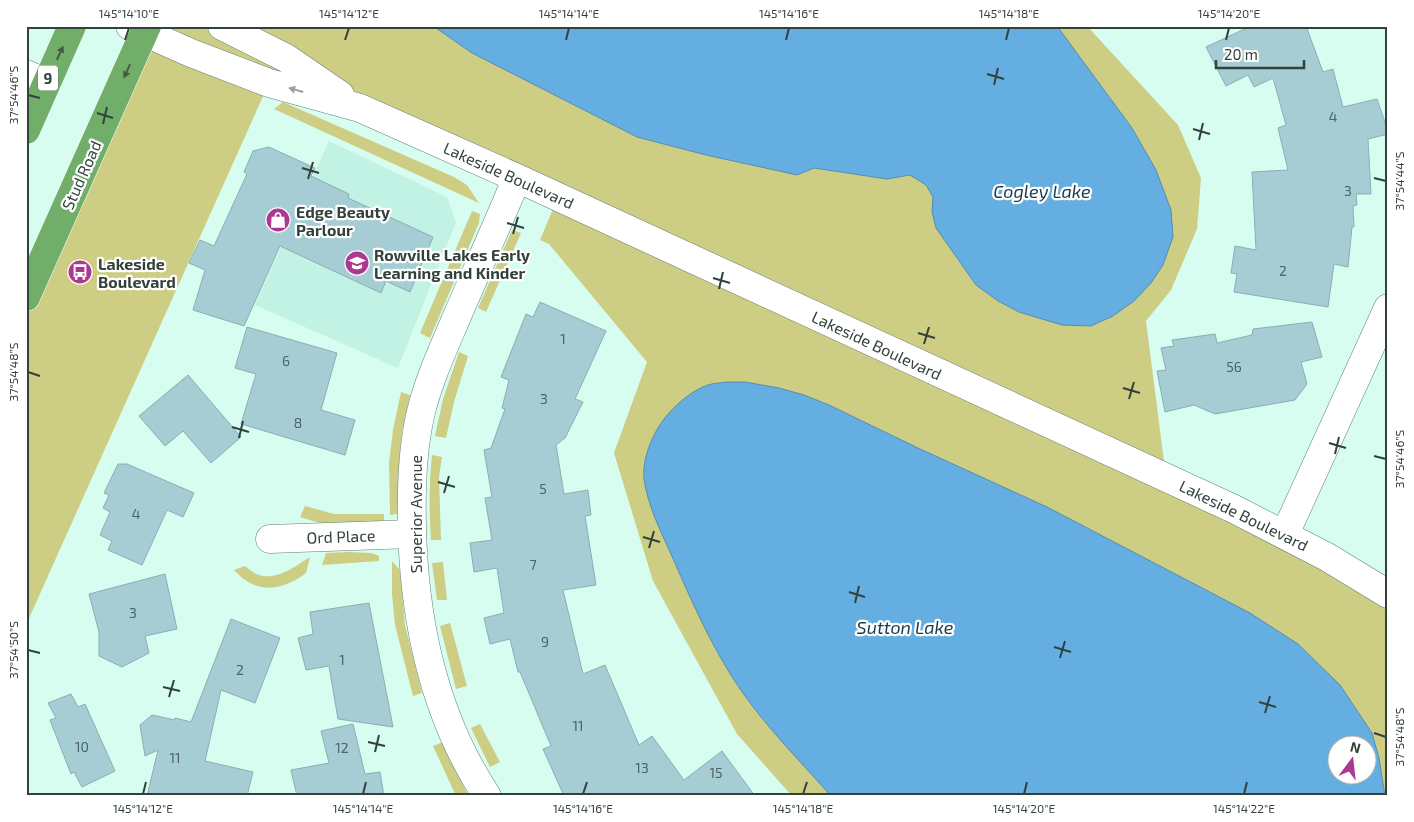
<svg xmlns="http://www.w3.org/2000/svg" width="1414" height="822" font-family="'Exo 2',sans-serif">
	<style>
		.built { fill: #c2f2e3 }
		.green { fill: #cdcd84; fill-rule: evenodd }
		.water { fill: #65aee1; stroke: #568db0; fill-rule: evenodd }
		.building { fill: #a5cdd3; stroke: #88afb4 }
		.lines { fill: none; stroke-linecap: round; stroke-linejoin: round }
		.minor-casing { stroke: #5f8278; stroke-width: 29 }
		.highway-casing { stroke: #fff; stroke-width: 29 }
		.minor { stroke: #fff; stroke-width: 28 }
		.highway { stroke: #71ae69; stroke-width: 28 }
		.oneway { fill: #425c47 }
		.oneway2 { fill: #98a09e }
		.ticks { fill: none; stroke: #32413c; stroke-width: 2 }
		.labels { text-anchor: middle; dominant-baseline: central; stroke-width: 4.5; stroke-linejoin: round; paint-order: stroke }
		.number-label { font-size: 14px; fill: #4f6462 }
		.shield { fill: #fff; stroke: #707a76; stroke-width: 1 }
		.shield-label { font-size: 15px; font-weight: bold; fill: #32413c }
		.street-label { font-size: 16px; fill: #32413c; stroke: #fff }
		.poi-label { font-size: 16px; font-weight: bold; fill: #32413c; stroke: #fff; text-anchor: start }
		.water-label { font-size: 18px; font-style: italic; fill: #1b3b51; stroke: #fff }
		.neatline { fill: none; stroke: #32413c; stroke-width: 2 }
		.ticks-label { font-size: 12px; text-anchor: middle; fill: #32413c }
	</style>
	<rect width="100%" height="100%" fill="#d6fdf0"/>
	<!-- built -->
	<path class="built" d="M 329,141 L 447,197 L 456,222 L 398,368 L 255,305 Z"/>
	<!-- green -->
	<path class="green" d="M 147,26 L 1087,26 L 1178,125 L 1201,178 L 1197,229 L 1171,290 L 1146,321 L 1166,477 L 1388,594 L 1388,796 L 792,796 L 737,734 L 653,581 L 614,453 L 647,362 L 549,244 L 540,240 L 558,197 L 269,83 L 26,625 L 26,297 ZM 1336,744 L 1366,744 L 1366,774 L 1336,774 Z
		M 283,102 L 454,177 L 467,185 L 479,203 L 274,109 Z
		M 472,211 L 480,214 L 479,223 L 430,338 L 420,333 Z
		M 512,230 L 521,233 L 486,312 L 478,308 Z
		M 459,352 L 468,356 L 454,402 L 446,438 L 435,436 L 443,399 Z
		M 401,392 L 410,395 L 402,431 L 399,463 L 398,511 L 397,514 L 390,515 L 389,463 L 393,430 Z
		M 432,455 L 442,457 L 439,477 L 441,540 L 431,540 C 429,511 429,484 432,455 Z
		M 305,506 L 334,514 L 384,514 L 384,520 L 380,522 L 329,526 L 300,517 Z
		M 349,552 L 371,553 L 379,556 L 379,561 L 322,565 L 326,553 Z
		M 310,557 L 306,573 C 281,592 255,594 234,570 L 245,566 C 268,588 289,570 310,557 Z
		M 392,561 L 400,570 L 405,625 L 422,693 L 413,696 L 395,625 L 392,594 Z
		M 443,562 L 447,600 L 437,600 L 432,563 Z
		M 450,623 L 467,686 L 456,689 L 440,626 Z
		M 480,724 L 500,762 L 490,767 L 471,728 Z
		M 443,742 L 466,791 L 469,796 L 456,796 L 433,746 Z"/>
	<!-- water -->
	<path class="water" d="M 433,26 L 1057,26 L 1132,128 L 1156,170 L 1171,210 L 1173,237 L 1163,265 L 1151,283 L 1134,301 L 1113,316 L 1091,326 L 1062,325 L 1019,312 L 998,301 L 976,285 L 936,228 L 932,212 L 933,197 L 926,185 L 910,175 L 887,179 L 814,168 L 797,175 L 706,155 L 637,137 L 472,53 Z
		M 727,382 L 745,382 L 779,388 L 804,395 L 829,405 L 918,448 L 1047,507 L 1250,613 L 1298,644 L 1340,685 L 1372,733 L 1379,758 L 1385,796 L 831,796 C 800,761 767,728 740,689 C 712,648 691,600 671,554 C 660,530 648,506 644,479 C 642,459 652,435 664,419 C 674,406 692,390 708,385 C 714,383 721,383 727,382 ZM 1336,744 L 1366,744 L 1366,774 L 1336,774 Z"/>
	<!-- building -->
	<path class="building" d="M 1251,26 L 1306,26 L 1323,72 L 1333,69 L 1343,107 L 1377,99 L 1388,131 L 1388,134 L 1368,139 L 1371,194 L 1356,194 L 1357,205 L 1353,206 L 1354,227 L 1352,227 L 1348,267 L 1334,264 L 1328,307 L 1234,292 L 1237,274 L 1231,273 L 1235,246 L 1256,250 L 1252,172 L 1288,170 L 1278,128 L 1286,125 L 1273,78 L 1254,87 L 1248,75 L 1226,86 L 1206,47 Z
		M 269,147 L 315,168 L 311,176 L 349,194 L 348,198 L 433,237 L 410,292 L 386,281 L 381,293 L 280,246 L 244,326 L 193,310 L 205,270 L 189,263 L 200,240 L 214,246 L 247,174 L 244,172 L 253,151 Z
		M 540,302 L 606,331 L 575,399 L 583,402 L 565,438 L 556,445 L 564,494 L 588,490 L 591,515 L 585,516 L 596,585 L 563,590 L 583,674 L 605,665 L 639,745 L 652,736 L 684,780 L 722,751 L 755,796 L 564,796 L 543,749 L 551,746 L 520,672 L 518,672 L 510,639 L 490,644 L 484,618 L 504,613 L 497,568 L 474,572 L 470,543 L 492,540 L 485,498 L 492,497 L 484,450 L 491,448 L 505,409 L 502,408 L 509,380 L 501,377 L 526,314 L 533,317 Z
		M 1312,322 L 1322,357 L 1301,362 L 1307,384 L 1295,400 L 1215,414 L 1194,405 L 1165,412 L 1157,371 L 1166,370 L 1161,348 L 1174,346 L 1172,340 L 1215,334 L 1217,343 L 1252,335 L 1253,329 Z
		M 247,327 L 337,353 L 321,410 L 355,420 L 345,455 L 241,424 L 256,374 L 235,368 Z
		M 188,375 L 241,437 L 211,463 L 183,431 L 165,446 L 139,416 Z
		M 118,464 L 127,464 L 194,493 L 183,517 L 167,510 L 142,565 L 108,550 L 112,541 L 100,535 L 110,512 L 103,508 L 109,495 L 104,493 Z
		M 165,574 L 177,629 L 145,636 L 149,653 L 122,667 L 99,656 L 99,632 L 89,594 Z
		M 369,603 L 393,727 L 338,719 L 329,666 L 306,670 L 298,638 L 313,634 L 310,612 Z
		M 231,619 L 280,638 L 255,703 L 221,690 L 205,761 L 253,772 L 247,796 L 147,796 L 158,750 L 145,756 L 140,725 L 152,715 L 175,720 L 175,718 L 191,722 Z
		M 71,694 L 78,707 L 85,704 L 115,771 L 82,787 L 74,772 L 71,774 L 50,720 L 56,718 L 48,703 Z
		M 353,724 L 365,774 L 380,772 L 384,796 L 297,796 L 291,770 L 329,763 L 321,731 Z"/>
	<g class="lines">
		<defs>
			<path id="minor" d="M 130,26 L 191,53 L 269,83 L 360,108 L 517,178 L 1234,509 L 1327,557 L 1388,594
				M 222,26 L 286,58 L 340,95
				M 26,74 L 46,83
				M 1285,534 L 1388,308
				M 270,539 L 412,534
				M 487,796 C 434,716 414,620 412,526 C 411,489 412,453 420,416 C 428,381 444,347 458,314 C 478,268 498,223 517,178"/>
			<path id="highway" d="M 26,130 L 72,26
				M 26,297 L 147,26"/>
		</defs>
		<!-- minor casing -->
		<use href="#minor" class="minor-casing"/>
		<!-- highway casing -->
		<use href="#highway" class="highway-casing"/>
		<!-- minor -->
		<use href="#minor" class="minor"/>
		<!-- highway -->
		<use href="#highway" class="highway"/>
	</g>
	<!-- one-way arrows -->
	<defs><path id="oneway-solid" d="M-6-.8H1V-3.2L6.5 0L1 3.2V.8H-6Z" transform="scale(1.25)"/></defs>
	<g class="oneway">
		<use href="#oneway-solid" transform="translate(60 53) rotate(-65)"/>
		<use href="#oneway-solid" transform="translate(127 71) rotate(114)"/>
	</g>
	<use class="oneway2" href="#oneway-solid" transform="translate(296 90) rotate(-164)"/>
	<!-- ticks -->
	<path class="ticks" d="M 125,40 L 129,28M 345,40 L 349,28M 566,40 L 569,28M 786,40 L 789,28M 1006,40 L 1009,28M 1226,40 L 1229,28M 987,74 L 1004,79M 994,85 L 998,68M 28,95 L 40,98M 97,113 L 113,118M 103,124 L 107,107M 1193,129 L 1210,134M 1199,140 L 1203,123M 302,168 L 319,173M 1374,178 L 1386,181M 308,179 L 313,162M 507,223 L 524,228M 513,234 L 518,217M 713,278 L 730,283M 719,289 L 723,272M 918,333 L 935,338M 924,344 L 929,327M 28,372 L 40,376M 1123,388 L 1140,393M 1129,399 L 1134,382M 232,427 L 249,432M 239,438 L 243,421M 1329,443 L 1346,448M 1335,454 L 1339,437M 1374,456 L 1386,459M 438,482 L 455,487M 444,493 L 449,476M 643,537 L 660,542M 649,548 L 654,531M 849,592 L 865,597M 855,603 L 859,586M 1054,647 L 1071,652M 28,650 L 40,653M 1060,658 L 1065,641M 163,687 L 180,691M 169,697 L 174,680M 1259,702 L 1276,707M 1265,713 L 1270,696M 1374,733 L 1386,737M 368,742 L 385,746M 375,752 L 379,735M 143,794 L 146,782M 363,794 L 366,782M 583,794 L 587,782M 803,794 L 807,782M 1024,794 L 1027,782M 1244,794 L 1247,782"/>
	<!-- icons -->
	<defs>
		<symbol id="shop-disc" viewBox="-11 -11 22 22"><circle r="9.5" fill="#ad3890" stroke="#fff"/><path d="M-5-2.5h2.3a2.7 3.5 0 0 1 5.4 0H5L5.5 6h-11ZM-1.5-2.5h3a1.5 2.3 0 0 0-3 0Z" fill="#fff"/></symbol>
		<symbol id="school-disc" viewBox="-11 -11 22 22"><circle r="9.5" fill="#ad3890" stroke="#fff"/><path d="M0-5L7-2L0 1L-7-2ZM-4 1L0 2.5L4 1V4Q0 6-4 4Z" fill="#fff"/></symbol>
		<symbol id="bus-disc" viewBox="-11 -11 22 22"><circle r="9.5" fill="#ad3890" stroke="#fff"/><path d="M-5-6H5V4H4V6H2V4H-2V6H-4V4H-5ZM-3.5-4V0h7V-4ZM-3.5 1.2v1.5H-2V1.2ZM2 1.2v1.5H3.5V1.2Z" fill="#fff"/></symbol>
	</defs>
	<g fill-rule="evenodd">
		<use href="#shop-disc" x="264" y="206" width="28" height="28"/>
		<use href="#school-disc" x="343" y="249" width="28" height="28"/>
		<use href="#bus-disc" x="66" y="258" width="28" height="28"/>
	</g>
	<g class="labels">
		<!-- number labels -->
		<g class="number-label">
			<text x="1333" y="116">4</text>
			<text x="1348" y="190">3</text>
			<text x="1283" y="270">2</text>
			<text x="563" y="338">1</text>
			<text x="286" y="360">6</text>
			<text x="1234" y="366">56</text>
			<text x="544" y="398">3</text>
			<text x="298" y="422">8</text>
			<text x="543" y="488">5</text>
			<text x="136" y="513">4</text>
			<text x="533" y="564">7</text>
			<text x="133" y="612">3</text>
			<text x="545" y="641">9</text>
			<text x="342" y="659">1</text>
			<text x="240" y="669">2</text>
			<text x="578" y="725">11</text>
			<text x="82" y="746">10</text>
			<text x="342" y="747">12</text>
			<text x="175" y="757">11</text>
			<text x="642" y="767">13</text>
			<text x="716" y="772">15</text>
		</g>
		<!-- shield labels -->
		<rect class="shield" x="38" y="65.5" width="20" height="25" rx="4"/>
		<g class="shield-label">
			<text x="48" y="78">9</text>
		</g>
		<!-- street labels -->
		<g class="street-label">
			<text transform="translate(81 175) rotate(-66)">Stud Road</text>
			<text transform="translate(509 175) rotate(24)">Lakeside Boulevard</text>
			<text transform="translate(877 345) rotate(25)">Lakeside Boulevard</text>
			<text transform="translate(415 514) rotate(-90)">Superior Avenue</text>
			<text transform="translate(1244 515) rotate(26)">Lakeside Boulevard</text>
			<text transform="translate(341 536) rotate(-2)">Ord Place</text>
		</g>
		<!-- poi labels -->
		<g class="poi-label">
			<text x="296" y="211">Edge Beauty<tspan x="296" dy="18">Parlour</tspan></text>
			<text x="374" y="254">Rowville Lakes Early<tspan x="374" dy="18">Learning and Kinder</tspan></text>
			<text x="98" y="263">Lakeside<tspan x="98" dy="18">Boulevard</tspan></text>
		</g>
		<!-- water labels -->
		<g class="water-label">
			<text x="1042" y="191">Cogley Lake</text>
			<text x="905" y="627">Sutton Lake</text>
		</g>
	</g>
	<!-- border -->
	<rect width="1414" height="822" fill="none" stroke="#ffffff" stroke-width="55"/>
	<!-- north arrow -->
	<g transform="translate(1352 760) rotate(15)"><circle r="24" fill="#ffffff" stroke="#adb3b1"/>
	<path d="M0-4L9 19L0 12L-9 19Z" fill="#ad3890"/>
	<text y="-8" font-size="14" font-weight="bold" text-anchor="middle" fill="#32413c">N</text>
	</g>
	<!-- scale -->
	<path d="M1216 60v8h88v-8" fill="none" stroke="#32413c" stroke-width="2.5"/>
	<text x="1224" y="60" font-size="15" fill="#32413c" stroke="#ffffff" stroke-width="4" paint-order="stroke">20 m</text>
	<rect x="28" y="28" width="1358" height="766" class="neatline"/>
	<g class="ticks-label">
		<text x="129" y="18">145°14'10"E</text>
		<text x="349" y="18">145°14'12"E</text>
		<text x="569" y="18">145°14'14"E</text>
		<text x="789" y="18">145°14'16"E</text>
		<text x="1009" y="18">145°14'18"E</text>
		<text x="1229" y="18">145°14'20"E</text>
		<text transform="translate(14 95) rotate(-90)" y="4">37°54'46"S</text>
		<text transform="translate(1400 181) rotate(-90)" y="4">37°54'44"S</text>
		<text transform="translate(14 372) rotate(-90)" y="4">37°54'48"S</text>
		<text transform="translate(1400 459) rotate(-90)" y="4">37°54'46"S</text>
		<text transform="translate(14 650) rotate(-90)" y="4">37°54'50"S</text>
		<text transform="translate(1400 737) rotate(-90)" y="4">37°54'48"S</text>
		<text x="143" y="813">145°14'12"E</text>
		<text x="363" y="813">145°14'14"E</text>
		<text x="583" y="813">145°14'16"E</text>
		<text x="803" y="813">145°14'18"E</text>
		<text x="1024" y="813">145°14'20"E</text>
		<text x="1244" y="813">145°14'22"E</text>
	</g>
</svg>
